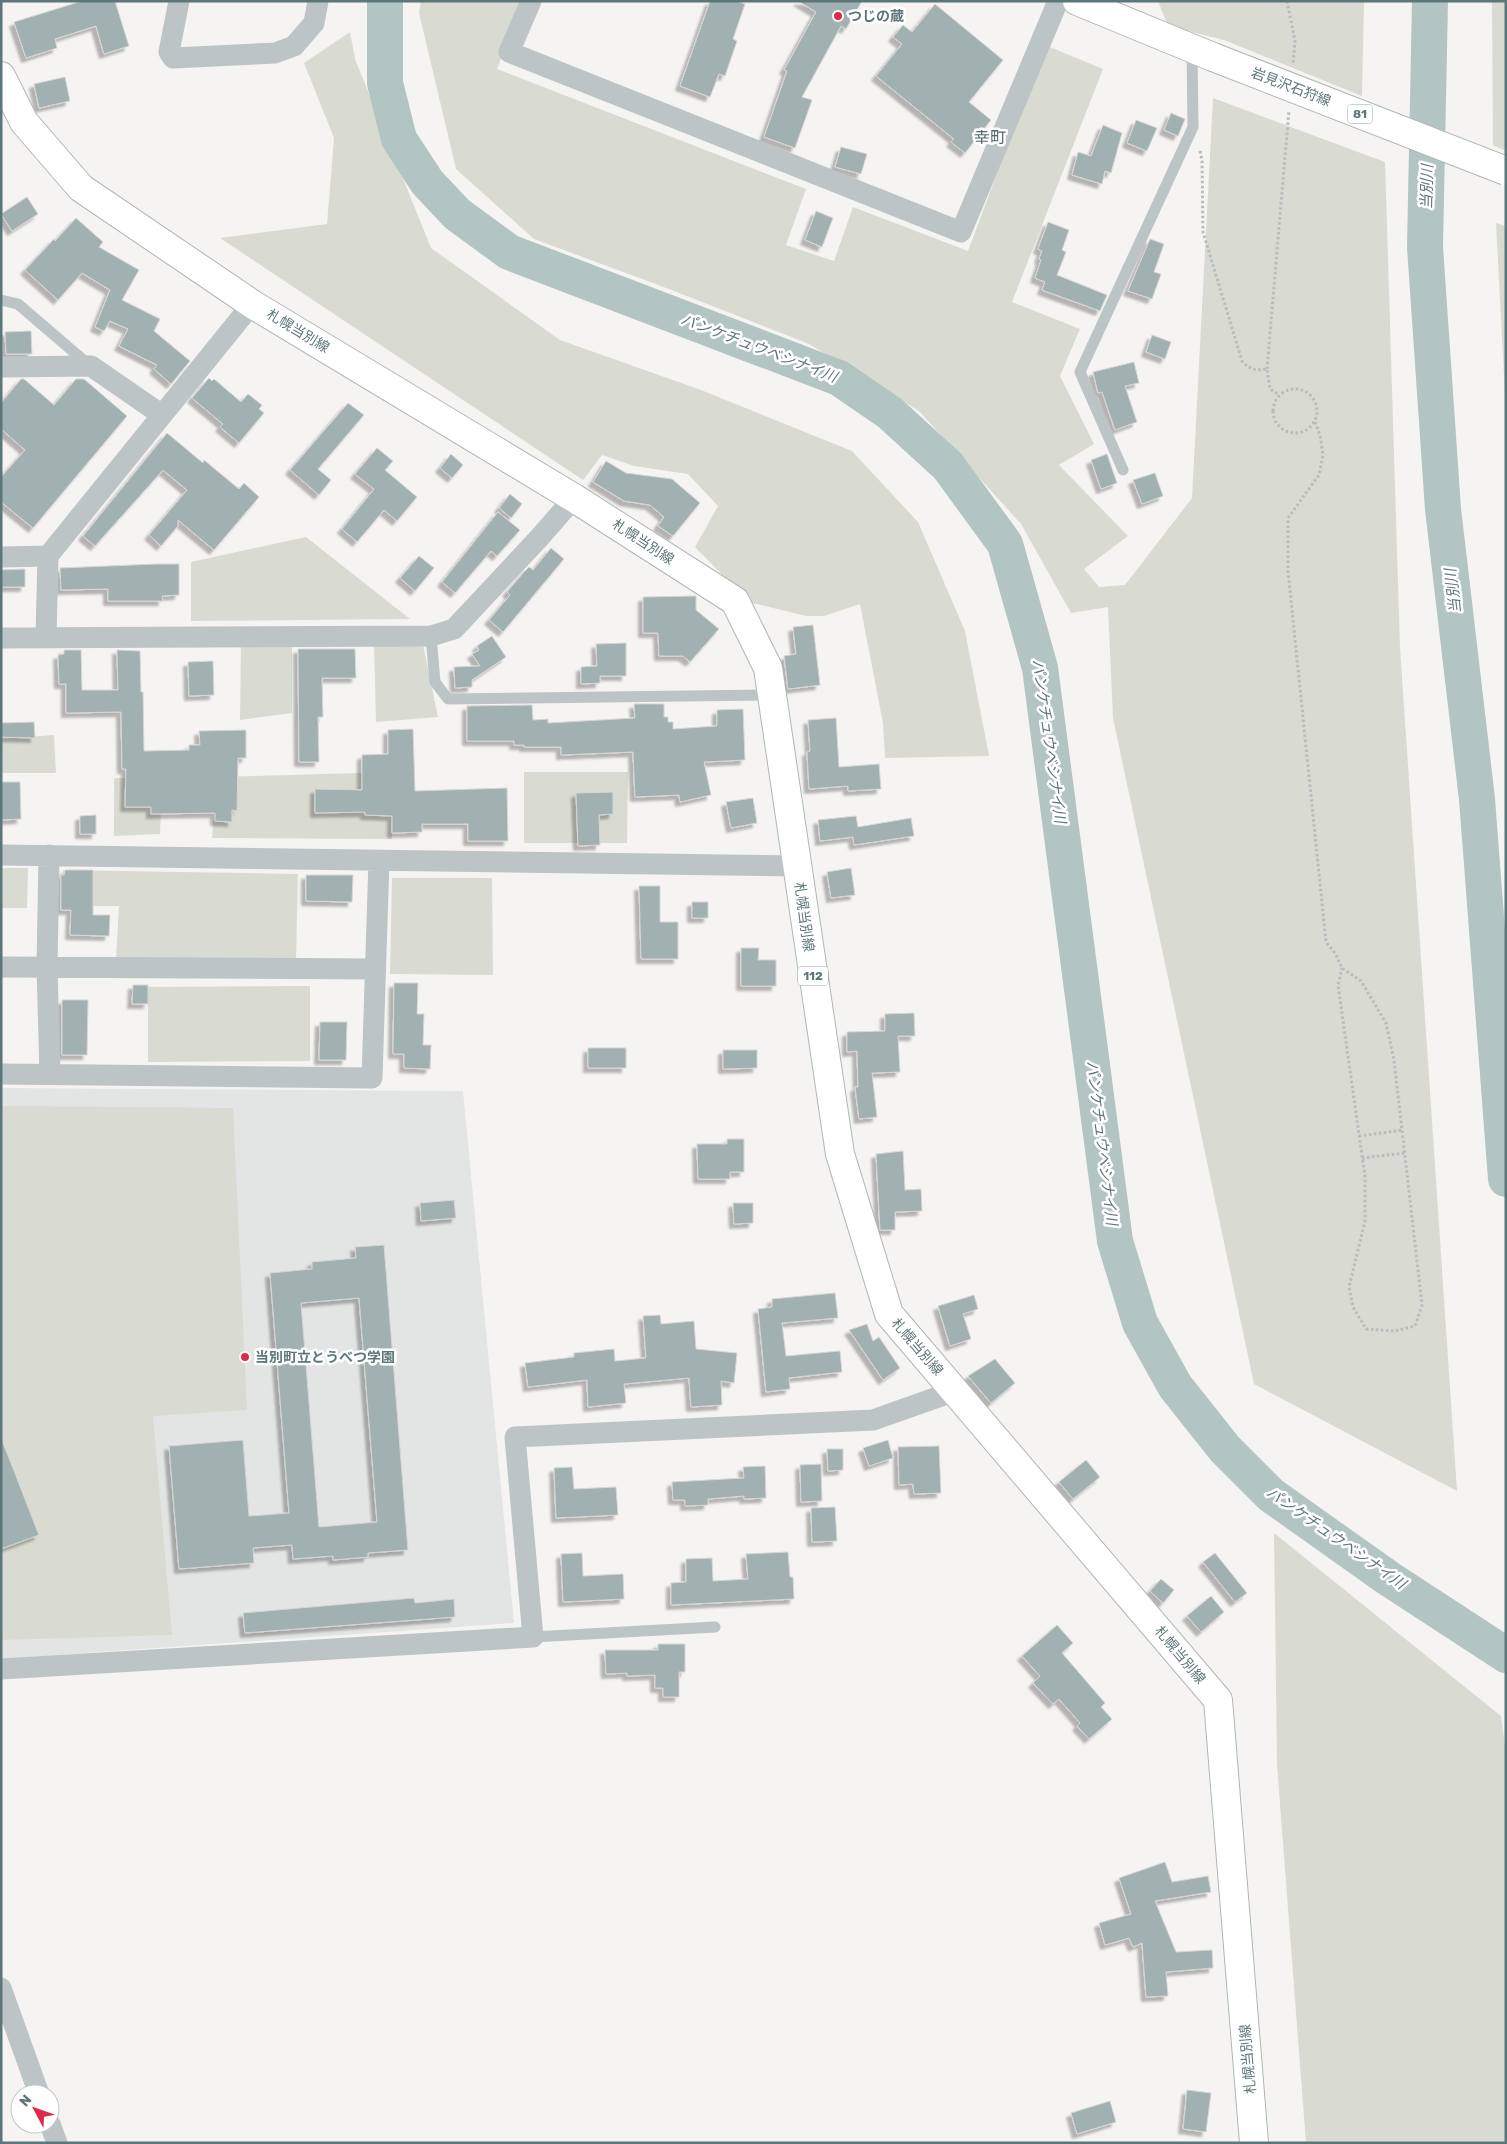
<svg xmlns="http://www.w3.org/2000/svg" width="1507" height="2144" font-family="Rubik,'Noto Sans JP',sans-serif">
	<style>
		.built { fill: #e3e4e4 }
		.green { fill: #d9dbd2 }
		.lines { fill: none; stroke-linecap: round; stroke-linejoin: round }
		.river { stroke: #b3c5c2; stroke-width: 36 }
		.building { fill: #a1b0b0; stroke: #d7d6d5; fill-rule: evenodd; filter: url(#shadow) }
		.primary-casing { stroke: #aeb7b7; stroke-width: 30 }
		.path { stroke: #b7bcbd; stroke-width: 3; stroke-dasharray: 2.5 2.5; stroke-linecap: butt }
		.lane { stroke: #bcc4c5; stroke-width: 11 }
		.street { stroke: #bcc4c5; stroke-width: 21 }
		.primary { stroke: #fff; stroke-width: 28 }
		.primary-bridge-casing { stroke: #aeb7b7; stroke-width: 30; stroke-linecap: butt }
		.primary-bridge { stroke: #fff; stroke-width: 28 }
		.poi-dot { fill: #e12849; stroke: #fff; stroke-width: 2 }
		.labels { text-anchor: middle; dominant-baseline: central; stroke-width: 5; stroke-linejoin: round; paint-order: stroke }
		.shield { fill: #fff; stroke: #8ea0a0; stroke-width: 1 }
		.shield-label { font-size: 12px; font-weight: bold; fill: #5d7778 }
		.poi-label { font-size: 14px; font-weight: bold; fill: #5d7778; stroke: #fff; text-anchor: start }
		.street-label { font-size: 14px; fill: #5d7778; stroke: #fff }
		.water-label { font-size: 15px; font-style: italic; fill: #5c7875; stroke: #fff }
		.quarter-label { font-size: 16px; fill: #536868; stroke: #fff }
	</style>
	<defs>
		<filter id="shadow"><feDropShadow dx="-4.5" dy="4.5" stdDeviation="1" flood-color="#0004"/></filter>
	</defs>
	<rect width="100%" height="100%" fill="#f6f4f2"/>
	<!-- built -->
	<path class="built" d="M 1,1088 L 463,1091 L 514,1623 L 1,1659 Z"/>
	<!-- green -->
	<path class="green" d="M 421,1 L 523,1 L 497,69 L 806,189 L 786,245 L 834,261 L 853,207 L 968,251 L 1045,45 L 1103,69 L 1012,302 L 1080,329 L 1060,376 L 1094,444 L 1059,465 L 1128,536 L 1084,569 L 1099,587 L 1125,585 L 1192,498 L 1213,98 L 1385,162 L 1400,647 L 1457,1491 L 1254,1384 L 1113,718 L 1108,607 L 1071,613 L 1021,524 L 919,411 L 809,344 L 661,286 L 534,239 L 456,169 L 419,13 Z
		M 1158,1 L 1364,1 L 1362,96 L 1224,40 L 1168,26 Z
		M 1492,1 L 1506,1 L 1506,151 L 1493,145 Z
		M 350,32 L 355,59 L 431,248 L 560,340 L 701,390 L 852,451 L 918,522 L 965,631 L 989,756 L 885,758 L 883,723 L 860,604 L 824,616 L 806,616 L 749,602 L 695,547 L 718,506 L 688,474 L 634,466 L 602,455 L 583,480 L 220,238 L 327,224 L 334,138 L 304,63 Z
		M 1496,223 L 1506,226 L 1506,415 Z
		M 306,537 L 410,619 L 191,621 L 191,562 Z
		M 374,644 L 423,644 L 438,717 L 376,722 Z
		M 241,645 L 292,645 L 292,713 L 240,720 Z
		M 54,735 L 56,773 L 1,773 L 1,739 Z
		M 395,772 L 392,839 L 212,838 L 217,777 Z
		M 524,772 L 628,772 L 627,843 L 524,843 Z
		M 114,778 L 162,779 L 160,834 L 114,836 Z
		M 1,868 L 28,868 L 27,908 L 1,908 Z
		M 63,870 L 298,874 L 296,960 L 116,958 L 119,906 L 61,906 Z
		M 392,878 L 492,878 L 493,975 L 390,974 Z
		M 310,986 L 310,1061 L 148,1062 L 148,987 Z
		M 1,1106 L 233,1108 L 247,1410 L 153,1416 L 172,1635 L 1,1640 Z
		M 1274,1533 L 1501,1716 L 1506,1754 L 1506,2143 L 1306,2143 L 1277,1765 Z"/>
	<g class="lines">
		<!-- river -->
		<path class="river" d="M 385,1 L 385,83 L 399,139 L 427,182 L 457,214 L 509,252 L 839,378 L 890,413 L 948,466 L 1005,544 L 1040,668 L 1115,1241 L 1140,1323 L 1175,1386 L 1225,1449 L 1271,1495 L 1388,1578 L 1506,1655
			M 1430,1 L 1425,247 L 1443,509 L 1477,799 L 1506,1179"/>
	</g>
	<!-- building -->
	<path class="building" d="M 82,1 L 115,1 L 129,46 L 104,54 L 96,26 L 55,39 L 57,48 L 26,58 L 14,22 Z
		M 710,1 L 736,1 L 745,4 L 733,39 L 737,41 L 725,76 L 719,74 L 710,97 L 680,86 Z
		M 798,1 L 862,1 L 846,29 L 841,26 L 802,97 L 812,100 L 795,148 L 764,137 L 787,71 L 784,70 L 816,12 Z
		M 935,4 L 1003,60 L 969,102 L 991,120 L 965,153 L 951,142 L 954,139 L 876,76 L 902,44 L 893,37 L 903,25 L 912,32 Z
		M 65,77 L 70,101 L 39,108 L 34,84 Z
		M 1171,113 L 1185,119 L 1178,136 L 1164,130 Z
		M 1136,120 L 1157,128 L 1147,151 L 1127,143 Z
		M 1103,125 L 1122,133 L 1111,173 L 1105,171 L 1102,184 L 1072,175 L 1078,152 L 1091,156 Z
		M 841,147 L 867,154 L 861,174 L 835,167 Z
		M 27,197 L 38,214 L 12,231 L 1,214 Z
		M 816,211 L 833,218 L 822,247 L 805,240 Z
		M 76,218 L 103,242 L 99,247 L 139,270 L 122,300 L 160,319 L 154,331 L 190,361 L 171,384 L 154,369 L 157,365 L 119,346 L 128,329 L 110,321 L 104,331 L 95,327 L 110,290 L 82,273 L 58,300 L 25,270 L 54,239 L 55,241 Z
		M 1048,222 L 1069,230 L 1062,250 L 1066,252 L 1057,275 L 1107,295 L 1100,311 L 1042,290 L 1045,282 L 1035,278 L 1041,260 L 1039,259 L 1042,251 L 1038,249 Z
		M 1150,239 L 1164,244 L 1154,272 L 1161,274 L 1152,299 L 1128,291 Z
		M 31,331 L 32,354 L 6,354 L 5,332 Z
		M 1152,335 L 1171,342 L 1165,359 L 1146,352 Z
		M 1134,362 L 1139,383 L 1125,386 L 1137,422 L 1115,430 L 1102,392 L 1098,393 L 1093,372 Z
		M 209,378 L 212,381 L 214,379 L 241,402 L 248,394 L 262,405 L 259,409 L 264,413 L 239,443 L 220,427 L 223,424 L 192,398 Z
		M 21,379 L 24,379 L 54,405 L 76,379 L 84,379 L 127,416 L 33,528 L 1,502 L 1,477 L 25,450 L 1,429 L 1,403 Z
		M 348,403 L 364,415 L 318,469 L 331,480 L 319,495 L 290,470 Z
		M 167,433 L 203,463 L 204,460 L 239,489 L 244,483 L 259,497 L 214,550 L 178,520 L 178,526 L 161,546 L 149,535 L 187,490 L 163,470 L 95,546 L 83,536 Z
		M 377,448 L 393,461 L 385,470 L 417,497 L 397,521 L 384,510 L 357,542 L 342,529 L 374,489 L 355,474 Z
		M 451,454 L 463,465 L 452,478 L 440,468 Z
		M 1107,454 L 1117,483 L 1101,489 L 1091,460 Z
		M 606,461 L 626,473 L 672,479 L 700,503 L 673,536 L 658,526 L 664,517 L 650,505 L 624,501 L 593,482 Z
		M 1155,473 L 1163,496 L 1142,504 L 1133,480 Z
		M 510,494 L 522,504 L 511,518 L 499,508 Z
		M 498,512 L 520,530 L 497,556 L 491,551 L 455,593 L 442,582 Z
		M 551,548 L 564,559 L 503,632 L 489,620 L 510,595 L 507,592 L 524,572 L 529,567 L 533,570 Z
		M 419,556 L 434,568 L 415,591 L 400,578 Z
		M 156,564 L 179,564 L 179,595 L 162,596 L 163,601 L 108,601 L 108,589 L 61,590 L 60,568 Z
		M 25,569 L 25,587 L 1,587 L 1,570 Z
		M 696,596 L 696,610 L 719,629 L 690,662 L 683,656 L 659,656 L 658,633 L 643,633 L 643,597 Z
		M 813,625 L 820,685 L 788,689 L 784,656 L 796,654 L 793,627 Z
		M 492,636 L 506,657 L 472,680 L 472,687 L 455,688 L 454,667 L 480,666 L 472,654 L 479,650 L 477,646 Z
		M 626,643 L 626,676 L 600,676 L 600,683 L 581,684 L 581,667 L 597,666 L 596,644 Z
		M 298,649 L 355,649 L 356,678 L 322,678 L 323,717 L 318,717 L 319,762 L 299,762 Z
		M 64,650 L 81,650 L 82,690 L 118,690 L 117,650 L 140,651 L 141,692 L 143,692 L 144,751 L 189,750 L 189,745 L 200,745 L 199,731 L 246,730 L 246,758 L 238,758 L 237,811 L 232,810 L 232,822 L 215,821 L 215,813 L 151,814 L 151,807 L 125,807 L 126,769 L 122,769 L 121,712 L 66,713 L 66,684 L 59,684 L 58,655 L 64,654 Z
		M 213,661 L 214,695 L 189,696 L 188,662 Z
		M 634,704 L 664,704 L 664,717 L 668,717 L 668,722 L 673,722 L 673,729 L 717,726 L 717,710 L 743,709 L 745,760 L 704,762 L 711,795 L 680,802 L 679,795 L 635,797 L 633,752 L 561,755 L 561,747 L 524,747 L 524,745 L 514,745 L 514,741 L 467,741 L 467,706 L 532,705 L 533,720 L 548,719 L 548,723 L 635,718 Z
		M 836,718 L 839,767 L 879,764 L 881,789 L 848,791 L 848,786 L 809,789 L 807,752 L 810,751 L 808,720 Z
		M 34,722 L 35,738 L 1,737 L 1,723 Z
		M 413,729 L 415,791 L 507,788 L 508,841 L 468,841 L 468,824 L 422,824 L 422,832 L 392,833 L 392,816 L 365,815 L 365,812 L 315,813 L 315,789 L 362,790 L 362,755 L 388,754 L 388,730 Z
		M 1,782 L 20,782 L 21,819 L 1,820 Z
		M 613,792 L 613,814 L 599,815 L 600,845 L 578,846 L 576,793 Z
		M 753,798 L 757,823 L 731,828 L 726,802 Z
		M 96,815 L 96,834 L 80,834 L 80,816 Z
		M 856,816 L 858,827 L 911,818 L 914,836 L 854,845 L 853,837 L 820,841 L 818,820 Z
		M 851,868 L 855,895 L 831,898 L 827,872 Z
		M 65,870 L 93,870 L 93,915 L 110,915 L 109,936 L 70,935 L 71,910 L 61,910 L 61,875 L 64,875 Z
		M 306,875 L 353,875 L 352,902 L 306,901 Z
		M 639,886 L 660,886 L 660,922 L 678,922 L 678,959 L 641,959 Z
		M 692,902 L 708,902 L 708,918 L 692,918 Z
		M 741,948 L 759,948 L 758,960 L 776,960 L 776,986 L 741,986 Z
		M 394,983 L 418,983 L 417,1014 L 424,1014 L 423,1045 L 431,1045 L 430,1069 L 404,1068 L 404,1054 L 393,1054 Z
		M 133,985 L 148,985 L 148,1004 L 132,1004 Z
		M 62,1000 L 88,1000 L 87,1055 L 62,1055 Z
		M 914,1013 L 915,1036 L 898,1036 L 900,1072 L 872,1073 L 877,1117 L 859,1119 L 855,1087 L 858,1087 L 857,1051 L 847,1052 L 847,1032 L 885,1031 L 885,1014 Z
		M 320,1022 L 347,1022 L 346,1060 L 319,1060 Z
		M 588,1048 L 626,1048 L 626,1068 L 588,1068 Z
		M 723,1050 L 757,1050 L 757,1068 L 723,1069 Z
		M 727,1139 L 744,1139 L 744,1172 L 730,1172 L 730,1179 L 698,1179 L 697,1144 L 727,1144 Z
		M 903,1151 L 905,1190 L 921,1189 L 922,1211 L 895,1212 L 895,1230 L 880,1230 L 876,1154 Z
		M 454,1200 L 456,1218 L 421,1221 L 420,1203 Z
		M 733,1203 L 753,1203 L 753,1223 L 734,1224 Z
		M 384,1245 L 408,1550 L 368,1553 L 368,1557 L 333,1560 L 333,1556 L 293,1559 L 292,1545 L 253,1548 L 254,1563 L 179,1569 L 169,1446 L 243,1440 L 249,1516 L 289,1513 L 270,1273 L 312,1269 L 312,1262 L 356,1258 L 355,1247 ZM 359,1298 L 377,1522 L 319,1527 L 301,1303 Z
		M 835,1293 L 838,1318 L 782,1323 L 786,1356 L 840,1351 L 842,1372 L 789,1378 L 790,1389 L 766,1392 L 758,1309 L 772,1307 L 772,1299 Z
		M 974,1295 L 978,1309 L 963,1314 L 971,1339 L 950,1346 L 938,1306 Z
		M 660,1315 L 661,1324 L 694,1321 L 696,1349 L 737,1353 L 734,1383 L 721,1381 L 722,1405 L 691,1407 L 689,1378 L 624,1384 L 626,1403 L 588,1407 L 587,1380 L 528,1387 L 525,1363 L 574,1357 L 574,1353 L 614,1349 L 615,1361 L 646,1358 L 643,1316 Z
		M 867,1324 L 873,1341 L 879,1337 L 900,1368 L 883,1380 L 849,1330 Z
		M 995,1359 L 1015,1383 L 991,1403 L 968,1376 Z
		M 2,1440 L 39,1535 L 1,1549 L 1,1441 Z
		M 888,1440 L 893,1458 L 869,1466 L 863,1448 Z
		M 939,1446 L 941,1493 L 914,1494 L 913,1484 L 899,1485 L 898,1447 Z
		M 827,1449 L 843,1449 L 843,1470 L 828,1471 Z
		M 1086,1460 L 1100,1477 L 1073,1499 L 1059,1482 Z
		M 821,1464 L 822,1501 L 801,1502 L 800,1465 Z
		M 765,1466 L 766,1498 L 744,1499 L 744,1496 L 708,1499 L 708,1505 L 685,1506 L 685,1500 L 673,1500 L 672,1482 L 744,1478 L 743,1467 Z
		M 572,1467 L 574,1489 L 616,1487 L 618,1515 L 556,1518 L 554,1468 Z
		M 835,1507 L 837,1541 L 812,1542 L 811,1508 Z
		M 788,1552 L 790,1577 L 793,1577 L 794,1599 L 671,1605 L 671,1583 L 686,1582 L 686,1559 L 712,1558 L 713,1581 L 748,1579 L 746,1554 Z
		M 582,1553 L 583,1576 L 623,1574 L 624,1599 L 563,1602 L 561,1554 Z
		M 1215,1553 L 1247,1593 L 1235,1602 L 1203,1562 Z
		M 1161,1579 L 1174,1590 L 1163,1603 L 1150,1591 Z
		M 1211,1596 L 1224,1612 L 1201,1632 L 1187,1616 Z
		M 414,1598 L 415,1603 L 454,1599 L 455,1617 L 245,1633 L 243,1613 Z
		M 1057,1625 L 1073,1643 L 1062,1653 L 1105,1703 L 1101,1707 L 1112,1719 L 1089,1739 L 1077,1726 L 1080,1723 L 1059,1699 L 1053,1704 L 1033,1683 L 1040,1676 L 1022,1656 Z
		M 658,1644 L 685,1644 L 685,1672 L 679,1672 L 679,1697 L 663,1697 L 663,1688 L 655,1688 L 655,1675 L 627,1676 L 627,1673 L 606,1674 L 605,1650 L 658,1650 Z
		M 1165,1862 L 1172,1882 L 1208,1876 L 1211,1892 L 1155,1901 L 1176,1952 L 1212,1950 L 1213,1968 L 1166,1972 L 1168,1996 L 1146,1997 L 1142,1943 L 1133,1947 L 1129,1938 L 1105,1945 L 1099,1923 L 1131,1914 L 1119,1878 Z
		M 1187,2090 L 1211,2093 L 1206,2132 L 1183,2129 Z
		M 1110,2101 L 1116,2122 L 1077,2134 L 1071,2113 Z"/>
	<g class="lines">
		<defs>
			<path id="primary" d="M 1077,1 L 1213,57
				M 1,76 L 24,122 L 81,188 L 252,304 L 574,498 L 735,601 L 768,668 L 840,1154 L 889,1314 L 1218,1700 L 1254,2143"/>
		</defs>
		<!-- primary casing -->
		<use href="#primary" class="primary-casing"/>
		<!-- path -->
		<path class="path" d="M 1287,1 L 1295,41 L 1293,64
			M 1200,151 L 1202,161 L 1203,232 L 1242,361 C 1250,370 1256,371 1267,369 L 1270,389 L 1279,395
			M 1267,369 L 1289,110
			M1273 411a22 22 0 1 1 44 0a22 22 0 1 1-44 0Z
			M 1315,422 L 1320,435 L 1323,455 L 1319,475 L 1288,518 L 1288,571 L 1326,942 L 1335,953 L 1342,968 L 1361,981 L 1386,1023 L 1394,1060 L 1422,1305 L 1415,1326 L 1395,1331 L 1366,1329 L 1353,1307 L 1349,1287 L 1365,1221 L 1365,1177 L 1338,985 L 1342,968
			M 1359,1136 L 1403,1130
			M 1362,1158 L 1405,1153"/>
		<!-- lane -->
		<path class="lane" d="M 1,300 L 18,304 L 89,365
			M 1123,470 L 1080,372 L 1193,127 L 1192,49
			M 431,636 L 435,682 L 448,699 L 771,695
			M 533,1637 L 715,1627"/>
		<!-- street -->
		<path class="street" d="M 179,1 L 169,52 L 173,58 L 275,53 L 294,46 L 314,23 L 318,1
			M 531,1 L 509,52 L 961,232 L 1058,1
			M 1,367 L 91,366 L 162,415
			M 1,557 L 48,556
			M 46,637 L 48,556 L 252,304
			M 1,638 L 431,636 L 454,629 L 540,537 L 574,498
			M 1,855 L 797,866
			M 49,855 L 47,967 L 50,1074
			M 1,967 L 375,969
			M 1,1074 L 372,1078 L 379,860
			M 1,1669 L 533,1637 L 515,1437 L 873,1420 L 955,1391
			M 1,1988 L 39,2094
			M 50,2124 L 57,2143"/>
		<!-- primary -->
		<use href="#primary" class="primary"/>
		<defs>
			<path id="primary-bridge" d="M 1213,57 L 1506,171"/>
		</defs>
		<!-- primary-bridge casing -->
		<use href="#primary-bridge" class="primary-bridge-casing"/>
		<!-- primary-bridge -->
		<use href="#primary-bridge" class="primary-bridge"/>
	</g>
	<!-- markers -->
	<g class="poi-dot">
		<circle cx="838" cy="16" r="5"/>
		<circle cx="245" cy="1357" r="5"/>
	</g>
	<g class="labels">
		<!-- shield labels -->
		<g class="shield">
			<rect x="1347.5" y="104.5" width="25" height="19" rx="4"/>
			<rect x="798" y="966.5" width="30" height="19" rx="4"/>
		</g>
		<g class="shield-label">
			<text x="1360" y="114">81</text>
			<text x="813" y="976">112</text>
		</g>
		<!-- poi labels -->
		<g class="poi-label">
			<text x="848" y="16">つじの蔵</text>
			<text x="255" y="1357">当別町立とうべつ学園</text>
		</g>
		<!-- street labels -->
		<g class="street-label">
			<text transform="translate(1291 87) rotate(21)">岩見沢石狩線</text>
			<text transform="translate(298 331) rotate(31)">札幌当別線</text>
			<text transform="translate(643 542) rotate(33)">札幌当別線</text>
			<text transform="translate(804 917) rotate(82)">札幌当別線</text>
			<text transform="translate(917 1347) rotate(49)">札幌当別線</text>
			<text transform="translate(1180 1655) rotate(50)">札幌当別線</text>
			<text transform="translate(1248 2059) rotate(-95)">札幌当別線</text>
		</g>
		<!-- water labels -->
		<g class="water-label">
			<text transform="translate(1427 187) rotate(-89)">当別川</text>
			<text transform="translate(759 348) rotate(21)">パンケチュウベシナイ川</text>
			<text transform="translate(1453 591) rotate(-97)">当別川</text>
			<text transform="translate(1049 741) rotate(82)">パンケチュウベシナイ川</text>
			<text transform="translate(1102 1143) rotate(83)">パンケチュウベシナイ川</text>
			<text transform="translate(1336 1538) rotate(35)">パンケチュウベシナイ川</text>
		</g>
		<!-- quarter labels -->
		<g class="quarter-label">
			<text x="990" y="137">幸町</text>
		</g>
	</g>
	<!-- border -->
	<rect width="1507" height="2144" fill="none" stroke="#5d7778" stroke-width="5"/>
	<!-- north arrow -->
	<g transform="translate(35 2109) rotate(311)"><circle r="24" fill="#ffffff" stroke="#bec9c9"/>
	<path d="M0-4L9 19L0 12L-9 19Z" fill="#e12849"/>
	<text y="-8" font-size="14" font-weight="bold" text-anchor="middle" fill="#5d7778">N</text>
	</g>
</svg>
